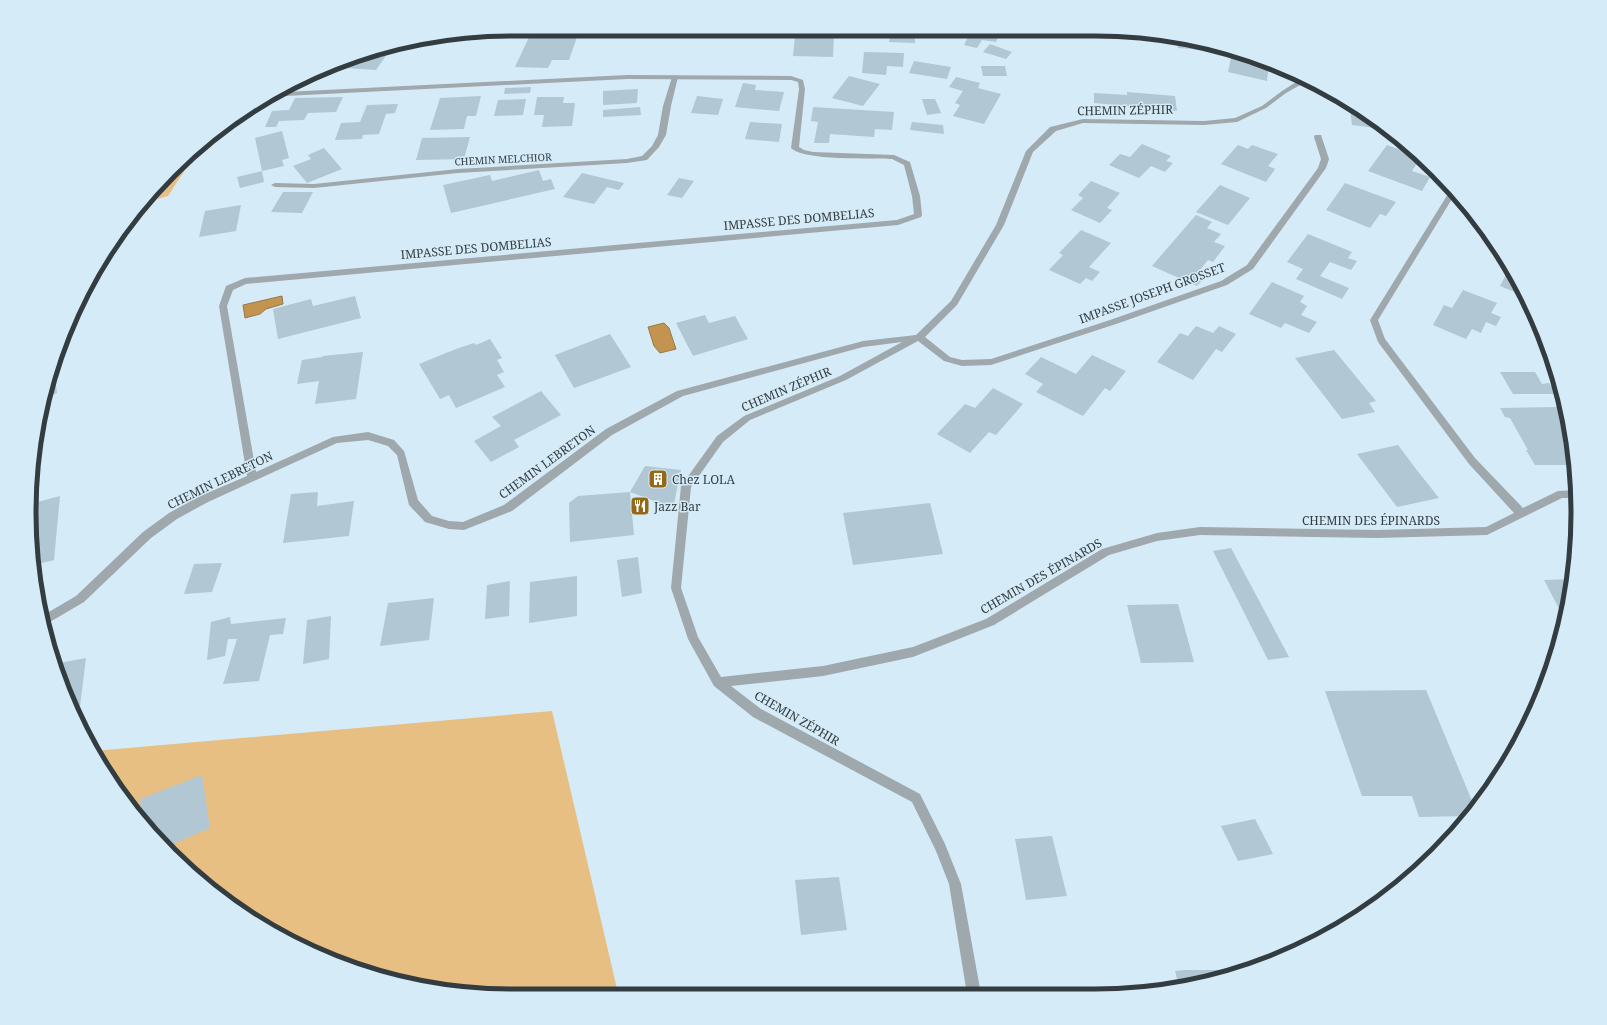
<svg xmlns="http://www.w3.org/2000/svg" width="1607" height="1025" font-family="'Noto Serif',serif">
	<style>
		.green { fill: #e8bf82 }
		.water { fill: #c2944f; stroke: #977a4b }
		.building { fill: #b1c7d3 }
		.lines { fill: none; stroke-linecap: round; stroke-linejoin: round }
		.service { fill: #9fa8ad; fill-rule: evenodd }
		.minor { fill: #9fa8ad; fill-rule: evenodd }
		.labels { text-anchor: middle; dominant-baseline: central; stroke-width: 3; stroke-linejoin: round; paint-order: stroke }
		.far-street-label { font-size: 10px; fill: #333c41; stroke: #d5ebf7 }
		.street-label { font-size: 12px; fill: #333c41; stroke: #d5ebf7 }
		.poi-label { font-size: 12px; fill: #333c41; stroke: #d5ebf7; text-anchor: start }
		.rim { fill: none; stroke: #333c41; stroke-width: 5 }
	</style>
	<rect width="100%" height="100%" fill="#d5ebf7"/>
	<!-- green -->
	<path class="green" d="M 203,142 L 168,196 L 143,203 L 194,149 Z
		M 552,711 L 618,993 L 450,992 L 327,959 L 271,931 L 194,876 L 110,781 L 94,751 Z"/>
	<!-- water -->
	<path class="water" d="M 282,296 L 283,304 L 266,309 L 260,314 L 245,318 L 243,305 Z
		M 664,323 L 669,328 L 676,349 L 660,353 L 654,346 L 648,327 Z"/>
	<!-- building -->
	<path class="building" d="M 531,33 L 574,33 L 572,37 L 577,37 L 569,60 L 552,60 L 548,68 L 515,67 Z
		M 792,33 L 834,33 L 833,57 L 793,56 L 795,36 L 791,36 Z
		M 885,33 L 915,33 L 915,43 L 889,42 L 890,36 L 885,35 Z
		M 922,33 L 945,33 L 945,37 L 922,36 Z
		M 970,33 L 1000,33 L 996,42 L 982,40 L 977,48 L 964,45 Z
		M 1177,38 L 1203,44 L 1204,50 L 1178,48 Z
		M 990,44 L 1012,52 L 1006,59 L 983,52 Z
		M 392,47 L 376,70 L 344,68 L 351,58 L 357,55 Z
		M 1235,51 L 1250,55 L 1269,63 L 1267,81 L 1228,72 L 1232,53 Z
		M 864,52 L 904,53 L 903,67 L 887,66 L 886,75 L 862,73 Z
		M 914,61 L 951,67 L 947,79 L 909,73 Z
		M 981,66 L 1005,66 L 1007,76 L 983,76 Z
		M 849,76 L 880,84 L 863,106 L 832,98 Z
		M 956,77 L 980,83 L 978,88 L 1001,94 L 984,124 L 953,116 L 960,105 L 955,103 L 963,91 L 949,87 Z
		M 743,83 L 756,85 L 755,90 L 784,92 L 779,111 L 735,107 Z
		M 531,87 L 530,93 L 504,94 L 505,88 Z
		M 638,89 L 637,103 L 603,105 L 603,91 Z
		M 1127,92 L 1175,96 L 1177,111 L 1094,103 L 1094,93 L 1127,95 Z
		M 481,96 L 476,116 L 467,116 L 464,129 L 430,130 L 440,98 Z
		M 697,96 L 723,99 L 718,115 L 691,113 Z
		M 343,97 L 336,112 L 308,113 L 304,120 L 279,121 L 276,127 L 265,127 L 272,111 L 289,110 L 295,98 Z
		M 537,97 L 564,97 L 563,103 L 575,103 L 572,126 L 542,127 L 544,115 L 534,115 Z
		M 526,99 L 523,115 L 494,116 L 498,100 Z
		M 922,99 L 935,99 L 941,113 L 927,115 Z
		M 398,104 L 395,113 L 386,114 L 379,134 L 363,135 L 362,139 L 335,140 L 341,123 L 360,122 L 367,105 Z
		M 640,107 L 641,115 L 603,117 L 603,110 Z
		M 813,107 L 894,112 L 892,130 L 875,129 L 874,137 L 830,134 L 829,143 L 814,143 L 818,122 L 811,121 Z
		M 1350,110 L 1357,111 L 1383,129 L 1352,125 Z
		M 750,122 L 782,124 L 779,142 L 745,139 Z
		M 912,122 L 943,125 L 944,134 L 910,130 Z
		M 282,131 L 289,158 L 282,160 L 284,166 L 262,171 L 264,182 L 240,188 L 237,177 L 262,171 L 255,138 Z
		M 470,137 L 464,159 L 416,160 L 422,138 Z
		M 1142,144 L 1171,156 L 1166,161 L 1173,163 L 1165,172 L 1151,166 L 1139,178 L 1109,165 L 1120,154 L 1130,157 Z
		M 1238,145 L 1248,149 L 1252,145 L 1278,154 L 1268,166 L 1275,169 L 1266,182 L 1221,164 Z
		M 1387,145 L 1417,156 L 1413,161 L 1417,163 L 1412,171 L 1430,177 L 1422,191 L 1368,171 Z
		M 324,148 L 342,169 L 307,183 L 293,166 L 311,159 L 308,155 Z
		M 539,170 L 543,181 L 551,179 L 555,189 L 451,213 L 443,185 L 490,175 L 492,181 Z
		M 582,173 L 624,183 L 619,190 L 607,187 L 594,204 L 563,197 Z
		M 679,178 L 694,181 L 682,198 L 667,195 Z
		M 1091,181 L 1120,193 L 1107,208 L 1112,210 L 1100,223 L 1071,210 L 1083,198 L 1078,195 Z
		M 1345,183 L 1361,189 L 1396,202 L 1386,216 L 1380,214 L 1370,228 L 1326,210 Z
		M 1220,185 L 1250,198 L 1228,225 L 1196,212 Z
		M 283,192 L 313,192 L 302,213 L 271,212 Z
		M 241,205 L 236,231 L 199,237 L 205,211 Z
		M 1196,215 L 1212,222 L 1207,228 L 1221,234 L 1214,242 L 1225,246 L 1213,262 L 1208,260 L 1196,275 L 1204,278 L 1197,286 L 1152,266 Z
		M 1081,230 L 1111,243 L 1089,267 L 1100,272 L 1092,281 L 1086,278 L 1080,284 L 1049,270 L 1063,255 L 1059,253 Z
		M 1308,234 L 1352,252 L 1348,258 L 1357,261 L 1351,270 L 1330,262 L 1320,276 L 1349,288 L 1342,299 L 1296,279 L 1303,269 L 1287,262 Z
		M 1509,269 L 1511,271 L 1527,297 L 1500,286 Z
		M 1272,282 L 1304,296 L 1300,302 L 1307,306 L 1301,315 L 1317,322 L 1309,333 L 1285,323 L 1281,328 L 1249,314 Z
		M 1463,290 L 1497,303 L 1491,313 L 1501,317 L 1496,326 L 1486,322 L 1481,333 L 1472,329 L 1466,339 L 1433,325 L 1444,305 L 1452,308 Z
		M 355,296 L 361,318 L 278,339 L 273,309 L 311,299 L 313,306 Z
		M 705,315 L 709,323 L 735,316 L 748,339 L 693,356 L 676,323 Z
		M 1196,326 L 1213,333 L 1219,326 L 1236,334 L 1222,352 L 1216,349 L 1193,380 L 1157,362 L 1180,333 L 1188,336 Z
		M 610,334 L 631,367 L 574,388 L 555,355 Z
		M 490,339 L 502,358 L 497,360 L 504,372 L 497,375 L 505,387 L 456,408 L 449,395 L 440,399 L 419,364 L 456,349 L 474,343 L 476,345 Z
		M 1334,350 L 1376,401 L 1369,403 L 1375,412 L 1342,419 L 1295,358 Z
		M 363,352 L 356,399 L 315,404 L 319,381 L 297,384 L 302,360 L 322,357 L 323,356 Z
		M 1092,355 L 1126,371 L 1110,391 L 1105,388 L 1083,416 L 1036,392 L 1043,384 L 1025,374 L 1041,357 L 1076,374 Z
		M 53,364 L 57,393 L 47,397 L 50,381 Z
		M 1500,372 L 1535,372 L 1542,384 L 1549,383 L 1556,394 L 1513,394 Z
		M 993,388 L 1023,404 L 996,435 L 989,432 L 970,453 L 937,434 L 965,404 L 975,408 Z
		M 541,391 L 561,415 L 514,440 L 519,447 L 491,462 L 474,441 L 501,426 L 492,417 Z
		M 1557,407 L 1568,426 L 1574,465 L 1535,465 L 1526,450 L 1528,450 L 1510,418 L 1505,417 L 1500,408 Z
		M 1398,445 L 1416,469 L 1439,498 L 1397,507 L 1357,454 Z
		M 645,466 L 681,470 L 673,508 L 630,492 L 634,535 L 570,542 L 569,503 L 578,496 L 630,492 Z
		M 318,492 L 317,506 L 354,501 L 349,536 L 283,543 L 291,494 Z
		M 60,496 L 54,560 L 34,565 L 30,544 L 30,504 Z
		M 930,503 L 943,554 L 853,565 L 843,513 Z
		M 1231,548 L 1289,657 L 1268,660 L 1213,551 Z
		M 638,557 L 642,593 L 622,597 L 617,560 Z
		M 222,563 L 212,592 L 184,594 L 194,564 Z
		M 577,576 L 577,616 L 529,623 L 530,582 Z
		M 1573,579 L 1564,618 L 1544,580 Z
		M 510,581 L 509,616 L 485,619 L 487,585 Z
		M 434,598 L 429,640 L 380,646 L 388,603 Z
		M 1178,604 L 1194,662 L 1141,663 L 1127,605 Z
		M 331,616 L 329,659 L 303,664 L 307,620 Z
		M 230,617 L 231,624 L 286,618 L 283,634 L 270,635 L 259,681 L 223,684 L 237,639 L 228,639 L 225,656 L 207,660 L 211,622 Z
		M 86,658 L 80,706 L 71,707 L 66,698 L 54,664 Z
		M 1426,690 L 1475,808 L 1469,816 L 1419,817 L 1412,796 L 1362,796 L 1325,691 Z
		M 202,775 L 210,828 L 168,846 L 142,816 L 140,799 Z
		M 1255,819 L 1273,854 L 1238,861 L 1221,826 Z
		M 1052,836 L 1067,896 L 1026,900 L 1015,839 Z
		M 839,877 L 847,930 L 801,935 L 795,880 Z
		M 1184,970 L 1240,970 L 1241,972 L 1220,979 L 1179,986 L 1175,971 Z"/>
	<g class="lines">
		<!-- service -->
		<path class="service" d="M 675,75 L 678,77 L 671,106 L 666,135 L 659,147 L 647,160 L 627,163 L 458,173 L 314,188 L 275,187 L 271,185 L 275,183 L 314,184 L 458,169 L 627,159 L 642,156 L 652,146 L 658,135 L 663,106 L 672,77 Z"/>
		<!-- minor -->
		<path class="minor" d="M 627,75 L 791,76 L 803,80 L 805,89 L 799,147 L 804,150 L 813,152 L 894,155 L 910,162 L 920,196 L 922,215 L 921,217 L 898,225 L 246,284 L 233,290 L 227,306 L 256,472 L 333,437 L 368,432 L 394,440 L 404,451 L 418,500 L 432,516 L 449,521 L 463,522 L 504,505 L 606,429 L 677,391 L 863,341 L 916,335 L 951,301 L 996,225 L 1026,151 L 1050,127 L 1083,119 L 1204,121 L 1235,118 L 1262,106 L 1282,91 L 1304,77 L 1309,80 L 1286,93 L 1266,108 L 1237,122 L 1204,125 L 1083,123 L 1056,131 L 1033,152 L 1004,225 L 957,305 L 925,337 L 950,357 L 962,360 L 991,359 L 1110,320 L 1221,281 L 1247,265 L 1318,168 L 1321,159 L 1314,137 L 1315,135 L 1321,135 L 1329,159 L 1326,168 L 1253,269 L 1227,285 L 1116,324 L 991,365 L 962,366 L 944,361 L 918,341 L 846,380 L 750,420 L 723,442 L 691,487 L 681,588 L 698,637 L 721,677 L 823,666 L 913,647 L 986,619 L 1102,549 L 1157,533 L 1200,527 L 1377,530 L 1486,527 L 1514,513 L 1469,464 L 1378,342 L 1370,320 L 1451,189 L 1455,194 L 1378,320 L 1385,339 L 1475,458 L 1523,508 L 1558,491 L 1577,490 L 1576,498 L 1562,498 L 1487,535 L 1377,538 L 1200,535 L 1157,541 L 1109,555 L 994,625 L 913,657 L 823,676 L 731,686 L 761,709 L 920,794 L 945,844 L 961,884 L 981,994 L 967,994 L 949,884 L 936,851 L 912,802 L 753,717 L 714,686 L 688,639 L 671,588 L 681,486 L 717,436 L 744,416 L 840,376 L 902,342 L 863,347 L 683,396 L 612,435 L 512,511 L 464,530 L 449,529 L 425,522 L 409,505 L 397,455 L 388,446 L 368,440 L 337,443 L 206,503 L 177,519 L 151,538 L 84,602 L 43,626 L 42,616 L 76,596 L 143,532 L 169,513 L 198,497 L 247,476 L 219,306 L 226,286 L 245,278 L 897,220 L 914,214 L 912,196 L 904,165 L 892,159 C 872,158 804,161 791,148 L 799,89 L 798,82 L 791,80 L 627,79 L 285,96 L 282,94 L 285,92 Z"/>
	</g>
	<!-- icons -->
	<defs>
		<symbol id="building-square" viewBox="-11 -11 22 22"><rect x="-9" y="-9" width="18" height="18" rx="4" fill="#956816" stroke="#d5ebf7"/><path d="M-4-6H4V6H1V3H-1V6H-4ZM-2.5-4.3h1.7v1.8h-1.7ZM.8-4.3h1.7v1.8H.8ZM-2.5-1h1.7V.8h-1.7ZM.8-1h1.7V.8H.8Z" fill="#fff"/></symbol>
		<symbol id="restaurant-square" viewBox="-11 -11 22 22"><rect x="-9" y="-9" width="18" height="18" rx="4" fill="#956816" stroke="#d5ebf7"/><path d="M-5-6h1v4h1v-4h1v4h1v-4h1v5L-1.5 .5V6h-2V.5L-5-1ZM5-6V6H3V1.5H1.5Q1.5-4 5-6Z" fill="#fff"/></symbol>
	</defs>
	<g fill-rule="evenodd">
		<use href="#building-square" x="647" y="468" width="22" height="22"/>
		<use href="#restaurant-square" x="629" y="495" width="22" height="22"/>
	</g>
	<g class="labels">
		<!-- far-street labels -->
		<g class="far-street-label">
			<text transform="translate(503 159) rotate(-3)">CHEMIN MELCHIOR</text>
		</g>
		<!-- street labels -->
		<g class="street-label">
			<text transform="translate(1125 110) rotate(-1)">CHEMIN ZÉPHIR</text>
			<text transform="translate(799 219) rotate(-5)">IMPASSE DES DOMBELIAS</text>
			<text transform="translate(476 248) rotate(-5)">IMPASSE DES DOMBELIAS</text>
			<text transform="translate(1152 293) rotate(-20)">IMPASSE JOSEPH GROSSET</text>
			<text transform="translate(786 389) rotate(-23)">CHEMIN ZÉPHIR</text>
			<text transform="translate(547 462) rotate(-36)">CHEMIN LEBRETON</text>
			<text transform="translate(220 480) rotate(-26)">CHEMIN LEBRETON</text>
			<text x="1371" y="520">CHEMIN DES ÉPINARDS</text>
			<text transform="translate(1041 576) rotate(-30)">CHEMIN DES ÉPINARDS</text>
			<text transform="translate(797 718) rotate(30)">CHEMIN ZÉPHIR</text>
		</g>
		<!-- poi labels -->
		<g class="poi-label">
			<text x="672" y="479">Chez LOLA</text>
			<text x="654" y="506">Jazz Bar</text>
		</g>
	</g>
	<!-- crop -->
	<path d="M0 0H1607V1025H0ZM512 36H1095A476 476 0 0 1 1571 512V513A476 476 0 0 1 1095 989H512A476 476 0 0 1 36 513V512A476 476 0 0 1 512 36Z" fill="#d5ebf7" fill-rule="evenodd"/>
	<path class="rim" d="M512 36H1095A476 476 0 0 1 1571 512V513A476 476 0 0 1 1095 989H512A476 476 0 0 1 36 513V512A476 476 0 0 1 512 36Z"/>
</svg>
